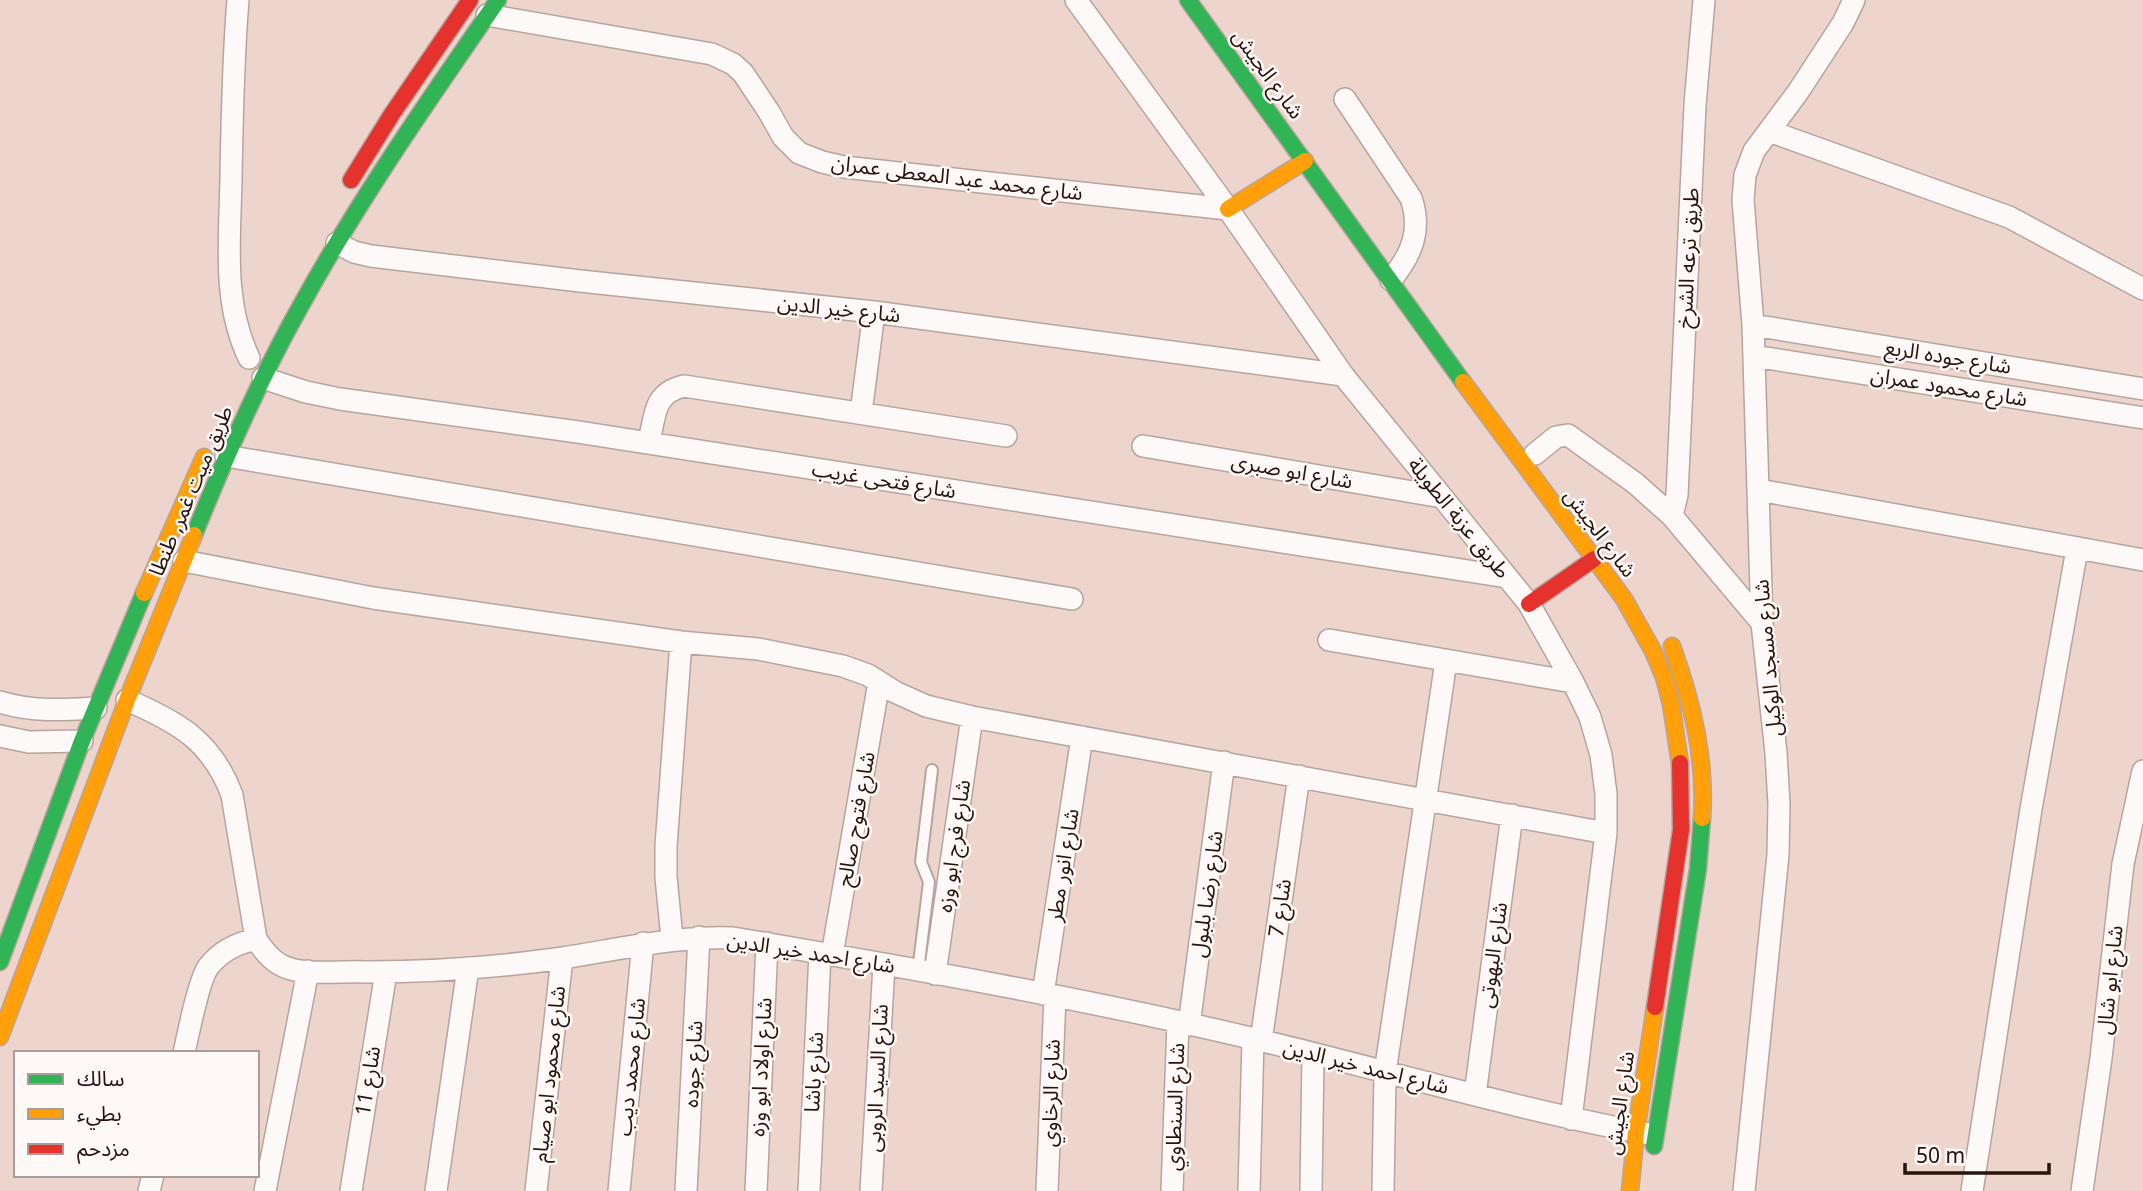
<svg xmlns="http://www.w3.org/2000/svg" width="2143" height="1191" font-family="Georgia,'Noto Sans Arabic',serif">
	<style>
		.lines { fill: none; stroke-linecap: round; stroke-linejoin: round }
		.lane-casing { stroke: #b8a49d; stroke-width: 14 }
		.street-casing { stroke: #b8a49d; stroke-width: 24 }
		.fast-casing { stroke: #b8a49d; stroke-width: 19 }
		.slow-casing { stroke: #b8a49d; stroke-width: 19 }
		.jam-casing { stroke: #b8a49d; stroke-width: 19 }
		.lane { stroke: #fcf9f8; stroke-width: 10 }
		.street { stroke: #fcf9f8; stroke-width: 21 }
		.fast { stroke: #30b455; stroke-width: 16 }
		.slow { stroke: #ff9f0a; stroke-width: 16 }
		.jam { stroke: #e5322d; stroke-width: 16 }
		.labels { text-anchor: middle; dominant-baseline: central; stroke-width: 5; stroke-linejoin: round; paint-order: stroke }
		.street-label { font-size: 21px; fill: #27140e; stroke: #fef8f7 }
	</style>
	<rect width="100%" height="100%" fill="#edd5cd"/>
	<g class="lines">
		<defs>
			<path id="lane" d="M 918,971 L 929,882 L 921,862 L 932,770"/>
			<path id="street" d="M 238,0 C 233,59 232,119 231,178 C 230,239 222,302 249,358
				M 1076,0 L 1228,209 L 1343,375 L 1529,604 L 1573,682 L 1590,717 L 1601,755 L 1606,794 L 1606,833 L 1571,1119
				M 487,15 L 712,54 L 733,64 L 743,73 L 769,112 L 783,137 L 799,153 L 822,162 L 844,167 L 1228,209
				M 1345,99 L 1411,198 C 1422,230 1412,254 1391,280
				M 1769,131 L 2009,217 L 2143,289
				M 337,243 L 354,252 L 371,256 L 580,281 L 874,312 L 1343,375
				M 1753,325 L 2143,389
				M 1754,356 L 2143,418
				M 263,378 L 306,392 L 340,399 L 578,432 L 1507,577
				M 861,413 L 874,312
				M 649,443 C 655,416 653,393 684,386 L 1006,436
				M 1143,446 L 1442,497
				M 1535,454 L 1556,437 L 1568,435 L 1635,483 L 1672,516 L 1762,623
				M 226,456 L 1072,599
				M 1759,490 L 2143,560
				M 1672,516 L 1677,495 L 1695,105 L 1704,0
				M 184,561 L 373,598 L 681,642 L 758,649 L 843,666 L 868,675 L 895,692 L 926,706 L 972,717 L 1606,833
				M 1329,640 L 1573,682
				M 127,700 C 178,722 212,741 232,795 L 256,939 C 265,953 275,965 291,969 C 311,975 345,971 366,972 C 432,972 499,967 563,958 C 620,949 675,936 733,938 C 910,968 1088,999 1263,1041 C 1392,1072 1519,1110 1649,1134
				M 0,702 C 32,712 63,710 96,708
				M 0,736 L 29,742 L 82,741
				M 672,939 L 666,877 L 666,846 L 681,642
				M 832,955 L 879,682
				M 935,974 L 972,717
				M 1043,994 L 1082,737
				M 1189,1025 L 1224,762
				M 1261,1041 L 1299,776
				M 184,1053 C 188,1035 199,978 209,966 C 221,951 238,943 256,939
				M 1475,1095 L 1512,815
				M 149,1191 L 153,1175
				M 265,1191 L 308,971
				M 351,1191 L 386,972
				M 436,1191 L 468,968
				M 536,1191 L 562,958
				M 619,1191 L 643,943
				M 686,1191 L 699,937
				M 756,1191 L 767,943
				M 809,1191 L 820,953
				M 871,1191 L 884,965
				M 1047,1191 L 1055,996
				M 1172,1191 L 1178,1022
				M 1249,1191 L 1253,1039
				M 1311,1191 L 1313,1054
				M 1383,1191 L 1385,1073 L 1446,661
				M 1744,1191 L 1778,855 L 1779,804 L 1776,753 L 1762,623 L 1753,325 L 1743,200 L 1745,175 L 1754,151 L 1798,92 L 1843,23 L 1854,0
				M 1972,1191 L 2031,809 L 2077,549
				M 2082,1191 L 2101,1058 L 2123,864 L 2143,771"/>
			<path id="fast" d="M 1188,0 L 1463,382
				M 194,535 C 225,458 258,382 299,309 C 358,201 428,101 498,0
				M 0,962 L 82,741 L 144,593
				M 1654,1146 L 1698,869 L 1702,818"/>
			<path id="slow" d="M 1228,209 L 1305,161
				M 1463,382 L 1624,599 L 1653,651 L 1664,677 L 1671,704 L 1680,763
				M 144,593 L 204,457
				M 1672,646 C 1692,702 1706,758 1702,818
				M 0,1037 L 127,700 L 194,535
				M 1630,1191 L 1636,1132 L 1655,1007"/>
			<path id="jam" d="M 351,180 L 392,114 L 470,0
				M 1529,604 L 1594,559
				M 1655,1007 L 1681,830 L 1680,763"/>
		</defs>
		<!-- lane casing -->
		<use href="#lane" class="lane-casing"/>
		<!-- street casing -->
		<use href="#street" class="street-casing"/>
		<!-- fast casing -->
		<use href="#fast" class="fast-casing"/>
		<!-- slow casing -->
		<use href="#slow" class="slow-casing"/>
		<!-- jam casing -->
		<use href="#jam" class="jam-casing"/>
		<!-- lane -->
		<use href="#lane" class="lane"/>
		<!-- street -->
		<use href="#street" class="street"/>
		<!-- fast -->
		<use href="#fast" class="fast"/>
		<!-- slow -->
		<use href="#slow" class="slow"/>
		<!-- jam -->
		<use href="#jam" class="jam"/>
	</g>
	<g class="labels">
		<!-- street labels -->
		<g class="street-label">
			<text transform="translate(1268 74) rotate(54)">شارع الجيش</text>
			<text transform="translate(957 178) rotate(7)">شارع محمد عبد المعطى عمران</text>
			<text transform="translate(1688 258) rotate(-87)">طريق ترعه الشرخ</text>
			<text transform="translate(839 309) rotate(6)">شارع خير الدين</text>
			<text transform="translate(1948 357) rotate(9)">شارع جوده الربع</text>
			<text transform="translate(1949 387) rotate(9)">شارع محمود عمران</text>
			<text transform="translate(1292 471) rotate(10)">شارع ابو صبرى</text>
			<text transform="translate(884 480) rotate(9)">شارع فتحى غريب</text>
			<text transform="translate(191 491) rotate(-67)">طريق ميت غمر, طنطا</text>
			<text transform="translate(1459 518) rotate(51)">طريق عزبة الطويلة</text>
			<text transform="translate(1600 533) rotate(53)">شارع الجيش</text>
			<text transform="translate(1768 658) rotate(-95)">شارع مسجد الوكيل</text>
			<text transform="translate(856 819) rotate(-80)">شارع فتوح صالح</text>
			<text transform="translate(954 846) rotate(-82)">شارع فرج ابو وزه</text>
			<text transform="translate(1063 865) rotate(-81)">شارع انور مطر</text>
			<text transform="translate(1207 894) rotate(-82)">شارع رضا بلبول</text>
			<text transform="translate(1280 908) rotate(-82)">شارع 7</text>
			<text transform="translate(811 953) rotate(9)">شارع احمد خير الدين</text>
			<text transform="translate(1493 955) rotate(-82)">شارع البهوتى</text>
			<text transform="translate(2110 980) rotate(-84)">شارع ابو شال</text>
			<text transform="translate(693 1064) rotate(-87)">شارع جوده</text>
			<text transform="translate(631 1067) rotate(-84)">شارع محمد ديب</text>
			<text transform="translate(761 1067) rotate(-87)">شارع اولاد ابو وزه</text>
			<text transform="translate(1366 1067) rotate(14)">شارع احمد خير الدين</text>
			<text transform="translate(814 1072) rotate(-87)">شارع باشا</text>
			<text transform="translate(549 1074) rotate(-84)">شارع محمود ابو صيام</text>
			<text transform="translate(877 1078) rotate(-87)">شارع السيد الروبى</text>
			<text transform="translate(368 1081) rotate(-81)">شارع 11</text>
			<text transform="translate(1051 1093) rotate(-88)">شارع الرخاوي</text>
			<text transform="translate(1620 1103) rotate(-82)">شارع الجيش</text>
			<text transform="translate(1175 1107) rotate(-88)">شارع السنطاوي</text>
		</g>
	</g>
	<!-- legend -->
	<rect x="14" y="1051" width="245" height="126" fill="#fef8f7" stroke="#a89d9a" stroke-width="2"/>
	<rect x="28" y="1074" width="35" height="10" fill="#30b455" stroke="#a89d9a" stroke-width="2"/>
	<text x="77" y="1086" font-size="21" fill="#27140e">سالك</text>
	<rect x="28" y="1109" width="35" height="10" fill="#ff9f0a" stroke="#a89d9a" stroke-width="2"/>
	<text x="77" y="1121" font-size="21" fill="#27140e">بطيء</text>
	<rect x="28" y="1144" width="35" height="10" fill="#e5322d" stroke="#a89d9a" stroke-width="2"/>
	<text x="77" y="1156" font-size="21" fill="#27140e">مزدحم</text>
	<!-- scale -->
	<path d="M1905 1163v10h144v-10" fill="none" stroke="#27140e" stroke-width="3.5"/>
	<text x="1916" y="1163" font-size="21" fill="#27140e" stroke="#fef8f7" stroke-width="5" paint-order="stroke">50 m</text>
</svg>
